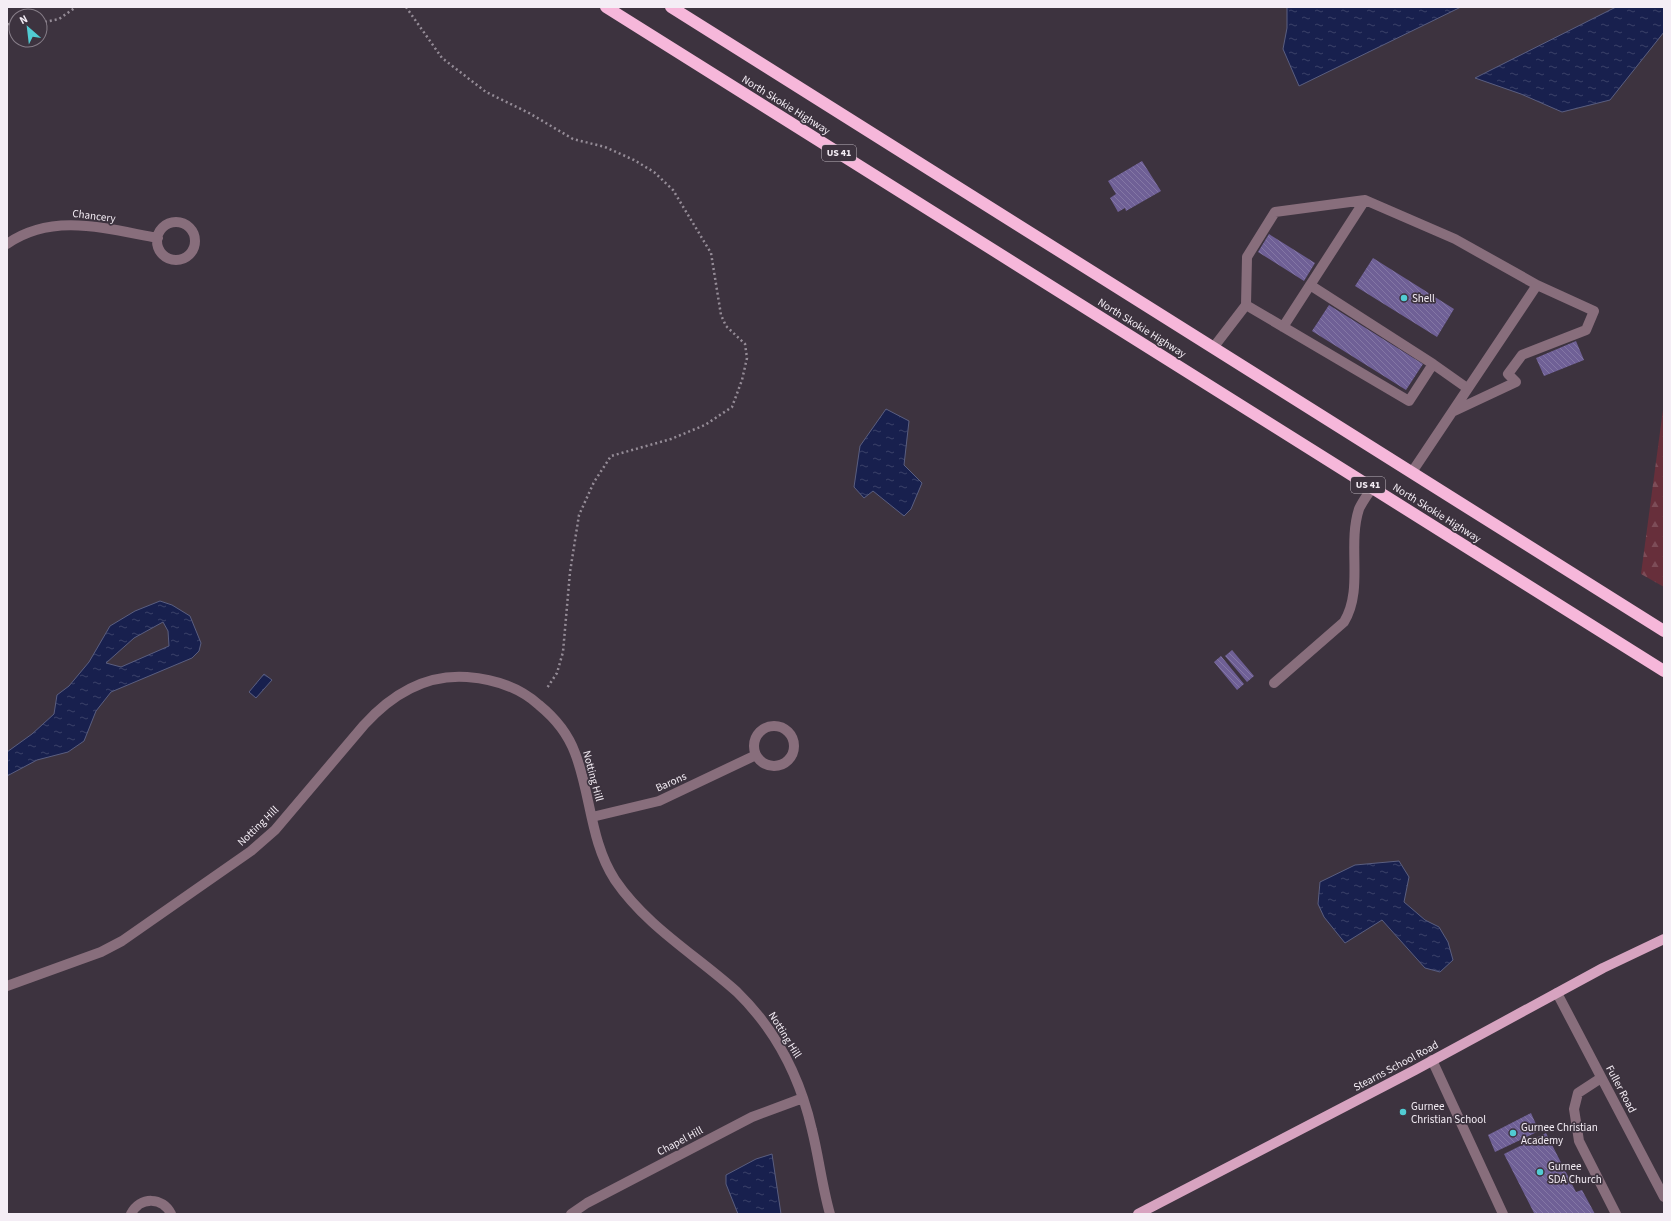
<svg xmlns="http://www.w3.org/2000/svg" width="1671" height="1221" font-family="'Source Sans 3',sans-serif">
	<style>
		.forest { fill: url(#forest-firs) }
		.water { fill: url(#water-ripples); stroke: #5a5e80; fill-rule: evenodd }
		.building { fill: url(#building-back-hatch) }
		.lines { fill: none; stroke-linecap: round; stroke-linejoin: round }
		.path { stroke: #958c97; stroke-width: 2.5; stroke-dasharray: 2 3; stroke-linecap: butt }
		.minor { stroke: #886e7c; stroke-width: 10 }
		.major { stroke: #d7a3c0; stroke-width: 10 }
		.highway { stroke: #f6b7da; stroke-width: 12 }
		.poi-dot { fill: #51ccd3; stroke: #3d333f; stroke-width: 1.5 }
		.labels { text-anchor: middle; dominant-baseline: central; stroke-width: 3.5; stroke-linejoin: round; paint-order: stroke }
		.shield { fill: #3d333f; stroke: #bdb5be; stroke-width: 1 }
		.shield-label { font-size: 10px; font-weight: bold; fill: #f4edf5 }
		.street-label { font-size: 11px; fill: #f4edf5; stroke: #3d333f }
		.poi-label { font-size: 11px; fill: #f4edf5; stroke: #3d333f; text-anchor: start }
	</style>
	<defs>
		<pattern id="forest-firs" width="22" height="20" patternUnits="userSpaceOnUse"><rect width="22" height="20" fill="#672f3b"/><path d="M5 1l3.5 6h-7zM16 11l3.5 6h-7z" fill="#7d4d58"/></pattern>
		<pattern id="water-ripples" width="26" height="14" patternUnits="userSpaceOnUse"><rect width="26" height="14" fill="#18204e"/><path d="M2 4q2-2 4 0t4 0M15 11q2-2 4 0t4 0" fill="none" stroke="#3a4168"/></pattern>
		<pattern id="building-back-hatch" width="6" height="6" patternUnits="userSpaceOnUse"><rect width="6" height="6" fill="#6f6096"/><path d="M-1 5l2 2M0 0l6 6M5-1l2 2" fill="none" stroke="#8477a5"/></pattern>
	</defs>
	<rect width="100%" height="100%" fill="#3d333f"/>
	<!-- forest -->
	<path class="forest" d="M 1664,402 L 1664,587 L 1641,574 Z"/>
	<!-- water -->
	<path class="water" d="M 1287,7 L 1461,7 L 1299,86 L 1283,49 L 1287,28 Z
		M 1616,7 L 1664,7 L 1664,32 L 1610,100 L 1562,112 L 1521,94 L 1475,78 Z
		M 886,409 L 909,421 L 904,465 L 922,483 L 911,509 L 904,516 L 873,491 L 864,498 L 854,487 L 860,446 Z
		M 160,601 L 172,605 L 190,616 L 201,643 L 199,651 L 192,658 L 111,692 L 96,711 L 84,741 L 68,752 L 37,760 L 7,776 L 7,752 L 32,734 L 54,714 L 57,695 L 69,686 L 89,662 L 110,626 L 135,611 ZM 163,622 L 168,631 L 169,646 L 121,667 L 106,663 L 134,638 Z
		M 264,674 L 272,680 L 256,698 L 249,692 Z
		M 1399,861 L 1409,877 L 1404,902 L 1425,920 L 1439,927 L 1448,942 L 1453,960 L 1440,972 L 1425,968 L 1382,920 L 1345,943 L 1324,917 L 1318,904 L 1320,882 L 1355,865 Z
		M 772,1154 L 781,1214 L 738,1214 L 726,1184 L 726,1175 L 756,1159 Z"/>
	<!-- building -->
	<path class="building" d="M 1142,161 L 1161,191 L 1126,211 L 1125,208 L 1118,212 L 1110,198 L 1116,194 L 1108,181 Z
		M 1269,234 L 1315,263 L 1304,281 L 1258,252 Z
		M 1373,258 L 1454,309 L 1437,337 L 1355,286 Z
		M 1329,305 L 1423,364 L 1406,390 L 1312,331 Z
		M 1576,341 L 1584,360 L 1544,376 L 1536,358 Z
		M 1232,650 L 1254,676 L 1247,682 L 1225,656 Z
		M 1221,656 L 1244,684 L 1237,690 L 1214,662 Z
		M 1531,1113 L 1539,1131 L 1495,1152 L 1488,1135 Z
		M 1546,1133 L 1576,1192 L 1582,1190 L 1595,1214 L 1532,1214 L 1534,1213 L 1504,1154 Z"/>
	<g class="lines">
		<!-- path -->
		<path class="path" d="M 406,7 L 442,58 L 486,92 L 529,113 L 573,139 L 605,147 L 634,160 L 654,172 L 673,190 L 711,253 L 721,315 L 726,326 L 745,344 L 747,358 L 742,380 L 732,407 L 705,425 L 671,439 L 611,456 L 594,482 L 579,515 L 570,572 L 563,652 L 557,673 L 547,688
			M 40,23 L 59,19 L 76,7
			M 7,24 L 16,25"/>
		<!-- minor -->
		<path class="minor" d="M157 241a19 19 0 1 1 38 0a19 19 0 1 1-38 0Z
			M 7,244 C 53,212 107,229 158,238
			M 1310,285 L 1433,364
			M 1246,305 L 1247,257 L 1275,212 L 1365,200 L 1455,239 L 1537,285
			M 1283,327 L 1365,200
			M 1213,348 L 1246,305 L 1409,401 L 1433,364 L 1467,388
			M 1412,472 L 1537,285 L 1594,311 L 1586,330 L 1522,355 L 1508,374 L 1516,382 L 1452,412
			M 1274,683 L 1344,622 C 1364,589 1347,546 1359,509 C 1362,502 1368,494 1372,488
			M754 746a20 20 0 1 1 40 0a20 20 0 1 1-40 0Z
			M 592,817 L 659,801 L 756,755
			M 7,986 L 101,952 L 122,941 L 251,851 L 275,830 L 364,725 C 392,694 425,674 467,677 C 494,679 519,687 539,705 C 555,718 568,734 575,753 C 591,794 590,842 615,880 C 647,927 696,955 737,992 C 776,1030 800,1077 812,1130 C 819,1158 822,1186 830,1214
			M 1557,993 L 1664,1197
			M 1432,1060 L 1503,1214
			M 1601,1078 L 1578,1093 L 1574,1109 L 1579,1141 L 1616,1214
			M 131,1214 C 140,1196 163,1197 171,1214
			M 571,1214 L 587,1203 L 752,1117 L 803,1098"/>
		<!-- major -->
		<path class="major" d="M 1138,1214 L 1415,1070 L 1603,968 L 1664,939"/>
		<!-- highway -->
		<path class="highway" d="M 606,7 L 1664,671
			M 671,7 L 1664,631"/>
	</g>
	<!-- markers -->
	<g class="poi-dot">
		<circle cx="1404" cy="298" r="4"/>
		<circle cx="1403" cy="1112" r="4"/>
		<circle cx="1513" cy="1133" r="4"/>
		<circle cx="1540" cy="1172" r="4"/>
	</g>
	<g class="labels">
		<!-- shield labels -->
		<g class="shield">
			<rect x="822" y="145" width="34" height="16" rx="3"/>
			<rect x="1351" y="477" width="34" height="16" rx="3"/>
		</g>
		<g class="shield-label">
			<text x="839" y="153">US 41</text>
			<text x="1368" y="485">US 41</text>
		</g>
		<!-- street labels -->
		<g class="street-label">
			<text transform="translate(786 105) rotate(32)">North Skokie Highway</text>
			<text transform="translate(94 216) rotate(7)">Chancery</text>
			<text transform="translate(1142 328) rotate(32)">North Skokie Highway</text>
			<text transform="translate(1437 513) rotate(32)">North Skokie Highway</text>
			<text transform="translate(593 776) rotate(75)">Notting Hill</text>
			<text transform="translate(671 782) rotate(-24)">Barons</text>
			<text transform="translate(258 826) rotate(-44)">Notting Hill</text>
			<text transform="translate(785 1035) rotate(58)">Notting Hill</text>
			<text transform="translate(1396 1066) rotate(-28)">Stearns School Road</text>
			<text transform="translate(1621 1089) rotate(62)">Fuller Road</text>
			<text transform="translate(680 1141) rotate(-28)">Chapel Hill</text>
		</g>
		<!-- poi labels -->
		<g class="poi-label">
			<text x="1412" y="298">Shell</text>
			<text x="1411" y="1106">Gurnee<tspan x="1411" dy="13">Christian School</tspan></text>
			<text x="1521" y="1127">Gurnee Christian<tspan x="1521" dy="13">Academy</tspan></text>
			<text x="1548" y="1166">Gurnee<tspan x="1548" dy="13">SDA Church</tspan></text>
		</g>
	</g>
	<!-- border -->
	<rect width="1671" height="1221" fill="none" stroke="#f4edf5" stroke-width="16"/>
	<!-- north arrow -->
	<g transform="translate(28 28) rotate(332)"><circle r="19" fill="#3d333f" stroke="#867d88"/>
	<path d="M0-3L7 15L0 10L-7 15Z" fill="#51ccd3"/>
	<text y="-6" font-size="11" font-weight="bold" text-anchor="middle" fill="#f4edf5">N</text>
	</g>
</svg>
